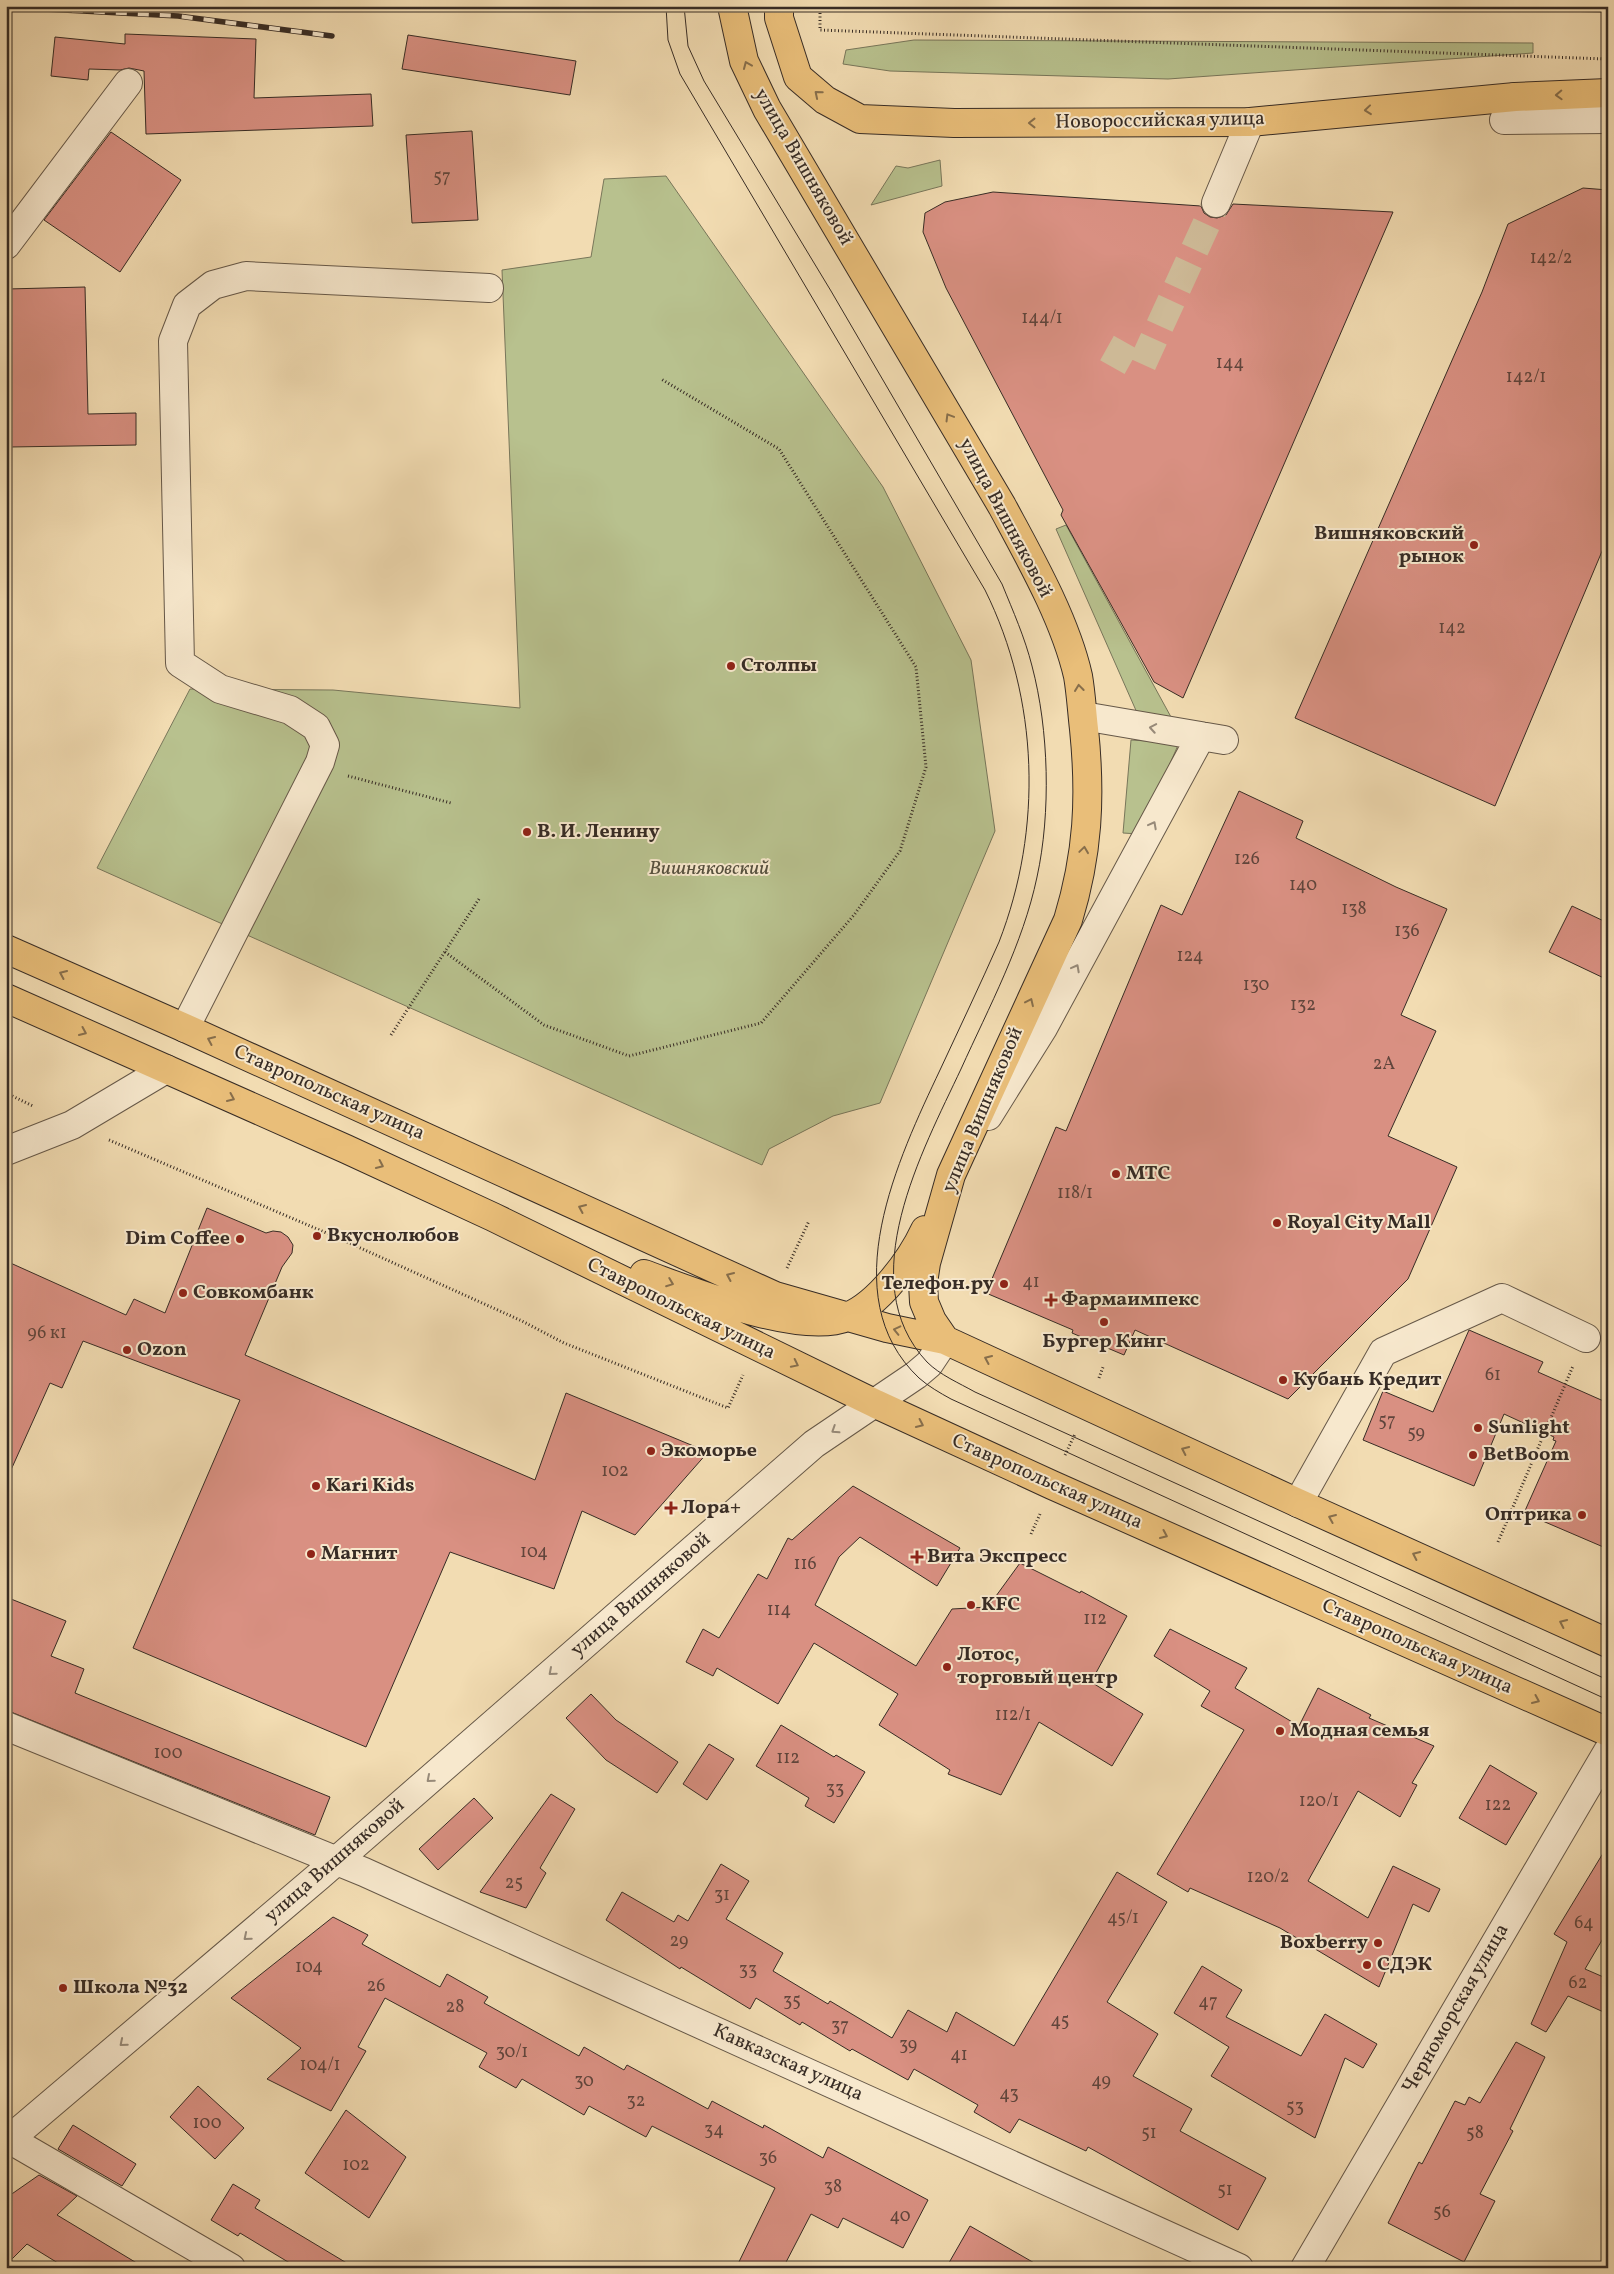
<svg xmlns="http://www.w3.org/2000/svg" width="1614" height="2274" font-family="Vollkorn,serif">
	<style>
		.green { fill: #b8c18e; stroke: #78765a }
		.building { fill: #d99082; stroke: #372c25 }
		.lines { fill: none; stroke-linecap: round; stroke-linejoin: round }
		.minor-tunnel { stroke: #cdb996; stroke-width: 28; stroke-dasharray: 28 14; stroke-linecap: butt }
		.minor-casing { stroke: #665848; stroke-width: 30 }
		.major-casing { stroke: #372c25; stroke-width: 30 }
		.path { stroke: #372c25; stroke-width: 3; stroke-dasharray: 1 2.5; stroke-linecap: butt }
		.minor { stroke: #f7e8cd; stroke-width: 28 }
		.major { stroke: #e9be79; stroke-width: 28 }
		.tram { stroke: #372c25; stroke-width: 1 }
		.rail-casing { stroke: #372c25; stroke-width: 5.5 }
		.rail { stroke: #f7e8cd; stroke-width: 4; stroke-dasharray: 11; stroke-linecap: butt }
		.oneway { stroke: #876e4b }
		.oneway2 { stroke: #978a79 }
		.poi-dot { fill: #8f2418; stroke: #f7e8cd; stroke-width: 2 }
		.labels { text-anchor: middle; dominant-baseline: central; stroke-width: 4; stroke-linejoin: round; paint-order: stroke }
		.number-label { font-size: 18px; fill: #60453c }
		.street-label { font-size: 20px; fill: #372c25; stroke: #f7e8cd }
		.poi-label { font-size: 20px; font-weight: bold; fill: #372c25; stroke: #f7e8cd; text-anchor: start }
		.park-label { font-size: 20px; font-style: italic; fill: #57513f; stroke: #f7e8cd }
	</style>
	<rect width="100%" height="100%" fill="#f2dcb2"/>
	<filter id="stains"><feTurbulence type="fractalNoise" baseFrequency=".004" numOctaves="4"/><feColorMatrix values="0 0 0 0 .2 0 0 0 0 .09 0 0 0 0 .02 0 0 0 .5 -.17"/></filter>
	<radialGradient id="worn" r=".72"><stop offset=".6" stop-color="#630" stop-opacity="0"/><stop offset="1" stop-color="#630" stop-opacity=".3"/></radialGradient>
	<!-- green -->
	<path class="green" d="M 914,40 L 1533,43 L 1533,53 L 1168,79 L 890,71 L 843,64 L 846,50 Z
		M 940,160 L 942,186 L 871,205 L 896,166 L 908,168 Z
		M 666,176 L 883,487 L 971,660 L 995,831 L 880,1103 L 833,1116 L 769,1149 L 762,1165 L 97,868 L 190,689 L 333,690 L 520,708 L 502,270 L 591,257 L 604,179 Z
		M 1066,525 L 1171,717 L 1138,715 L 1056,529 Z
		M 1131,740 L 1179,743 L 1139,834 L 1123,833 Z"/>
	<!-- building -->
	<path class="building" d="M 125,34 L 256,39 L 254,98 L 371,94 L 373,126 L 146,134 L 144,71 L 129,68 L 120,70 L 89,69 L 88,80 L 51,76 L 55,37 L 125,44 Z
		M 408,35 L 576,61 L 570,95 L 402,69 Z
		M 472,131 L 478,220 L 412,223 L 406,135 Z
		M 111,132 L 181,180 L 120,272 L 44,220 Z
		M 1583,188 L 1608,190 L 1608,537 L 1495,806 L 1295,718 L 1482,292 L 1508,224 Z
		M 993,192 L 1201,206 L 1204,213 L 1210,217 L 1217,218 L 1226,215 L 1233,204 L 1393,212 L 1183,698 L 1154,682 L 1061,515 L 1063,510 L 946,288 L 923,232 L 925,213 L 945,202 Z
		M 85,287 L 88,414 L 136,413 L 136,445 L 10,447 L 7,289 Z
		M 1239,791 L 1303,821 L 1296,838 L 1396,887 L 1447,909 L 1401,1015 L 1436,1031 L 1388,1136 L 1457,1167 L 1408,1279 L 1288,1399 L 1135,1330 L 1124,1355 L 1072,1333 L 1073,1330 L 986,1293 L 1056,1127 L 1066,1131 L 1161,905 L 1182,915 Z
		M 1572,906 L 1608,923 L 1608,980 L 1549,952 Z
		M 207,1208 L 266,1233 L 273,1231 L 281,1232 L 288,1237 L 293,1245 L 292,1253 L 282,1267 L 245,1355 L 535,1480 L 566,1393 L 708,1452 L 635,1535 L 582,1511 L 554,1589 L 450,1552 L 366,1747 L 133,1648 L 240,1400 L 83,1341 L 62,1388 L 50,1383 L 6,1481 L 6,1261 L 126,1315 L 134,1299 L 165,1313 Z
		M 1469,1330 L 1543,1362 L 1538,1372 L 1608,1403 L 1608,1549 L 1524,1513 L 1556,1441 L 1553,1440 L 1554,1437 L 1504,1414 L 1474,1486 L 1363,1440 L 1383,1391 L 1433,1412 Z
		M 853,1486 L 960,1548 L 937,1586 L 860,1537 L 839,1557 L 815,1605 L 916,1666 L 952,1609 L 988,1607 L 1020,1563 L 1080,1593 L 1081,1591 L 1127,1616 L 1091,1682 L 1143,1714 L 1112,1766 L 1039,1722 L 1001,1795 L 948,1774 L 950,1770 L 879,1725 L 898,1694 L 814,1643 L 778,1704 L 717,1668 L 713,1676 L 686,1662 L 703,1629 L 719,1638 L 758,1574 L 767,1579 L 788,1538 L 792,1540 Z
		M 6,1597 L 66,1621 L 51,1656 L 84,1669 L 75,1693 L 330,1797 L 315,1835 L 6,1710 Z
		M 1170,1629 L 1247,1668 L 1235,1688 L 1299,1726 L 1318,1688 L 1371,1715 L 1369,1718 L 1434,1746 L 1412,1783 L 1417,1785 L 1400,1817 L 1358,1791 L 1308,1881 L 1368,1918 L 1393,1866 L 1440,1889 L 1429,1912 L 1413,1904 L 1379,1987 L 1280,1928 L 1190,1888 L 1188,1892 L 1157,1874 L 1244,1730 L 1201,1706 L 1210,1691 L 1154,1656 Z
		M 591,1694 L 616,1720 L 678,1762 L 657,1793 L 606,1760 L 566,1718 Z
		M 781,1725 L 834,1757 L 836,1755 L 865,1772 L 834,1823 L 805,1806 L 809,1798 L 756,1766 Z
		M 709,1744 L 734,1759 L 707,1800 L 683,1784 Z
		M 1490,1765 L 1537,1793 L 1506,1845 L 1459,1818 Z
		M 551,1794 L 575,1809 L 540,1868 L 546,1873 L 526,1908 L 480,1892 Z
		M 474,1798 L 493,1818 L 438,1870 L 419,1849 Z
		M 1608,1845 L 1608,1930 L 1585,1969 L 1608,1979 L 1608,2014 L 1568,1996 L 1546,2032 L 1531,2024 L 1567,1942 L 1554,1934 Z
		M 721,1864 L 749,1881 L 726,1919 L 783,1953 L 773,1971 L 828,2004 L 830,2001 L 892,2038 L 908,2010 L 947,2032 L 956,2012 L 1014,2046 L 1117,1872 L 1167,1902 L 1107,2002 L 1158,2034 L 1133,2076 L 1192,2109 L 1180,2131 L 1266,2178 L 1238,2230 L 1088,2147 L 1086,2151 L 1019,2119 L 1010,2133 L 974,2112 L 978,2105 L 914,2069 L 908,2080 L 852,2049 L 850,2051 L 802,2022 L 800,2025 L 756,1998 L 750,2009 L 681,1967 L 680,1969 L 606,1920 L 622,1892 L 674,1922 L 678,1915 L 688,1921 Z
		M 333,1917 L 368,1935 L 362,1944 L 440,1987 L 447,1974 L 488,1997 L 484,2003 L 579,2056 L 584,2047 L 624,2070 L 627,2065 L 708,2109 L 712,2101 L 763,2128 L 764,2125 L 823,2158 L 828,2147 L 928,2200 L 903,2248 L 843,2218 L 838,2228 L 811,2214 L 783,2268 L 736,2268 L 775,2188 L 652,2126 L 646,2137 L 589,2106 L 584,2115 L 522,2079 L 516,2088 L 479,2067 L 487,2053 L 385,1998 L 358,2047 L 366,2051 L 331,2111 L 267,2079 L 301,2048 L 231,1998 Z
		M 1202,1966 L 1242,1990 L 1226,2017 L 1301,2056 L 1325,2014 L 1377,2044 L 1363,2068 L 1345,2058 L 1315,2138 L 1211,2076 L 1229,2047 L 1174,2013 Z
		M 1516,2042 L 1545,2057 L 1510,2129 L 1513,2131 L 1480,2194 L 1495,2201 L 1464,2262 L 1388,2223 L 1419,2162 L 1422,2164 L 1455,2101 L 1465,2105 L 1469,2097 L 1480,2103 Z
		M 198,2086 L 244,2128 L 215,2159 L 170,2117 Z
		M 346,2110 L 406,2157 L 369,2218 L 305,2173 Z
		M 73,2125 L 136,2164 L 122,2186 L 58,2149 Z
		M 39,2175 L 77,2196 L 57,2215 L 145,2268 L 66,2268 L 27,2244 L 6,2265 L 6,2198 Z
		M 233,2184 L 260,2200 L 255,2208 L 355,2268 L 298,2268 L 240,2233 L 238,2236 L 211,2220 Z
		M 970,2226 L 1043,2268 L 946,2268 Z"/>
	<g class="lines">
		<!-- minor-tunnel -->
		<path class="minor-tunnel" d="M 1107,348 L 1141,367 L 1216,203"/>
		<defs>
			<path id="minor" d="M 1515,97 L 1504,120 L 1608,119
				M 1216,203 L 1250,122
				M 6,245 L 128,83
				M 1083,716 L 1224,740
				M 185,1028 L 320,762 L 325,745 L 316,727 L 290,710 L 220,689 L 180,663 L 173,341 L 187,305 L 213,285 L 246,276 L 489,288
				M 988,1116 L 1043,1028 L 1201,736
				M 6,1151 L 72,1125 L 166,1069
				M 1298,1503 L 1383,1352 L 1502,1298 L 1586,1338
				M 6,1726 L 364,1872 L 1239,2268
				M 9,2139 L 231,2268
				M 6,2142 L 319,1876 L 814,1444 L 916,1375 L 929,1364 L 945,1340
				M 1305,2268 L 1608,1751"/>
			<path id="major" d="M 732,6 L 744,61 L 767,109 L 1002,506 C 1030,558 1065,619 1078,676 C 1081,693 1082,712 1084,729 C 1091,798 1088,854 1068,920 L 951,1175 L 926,1263 L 923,1283 L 924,1302 L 932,1321 L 945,1340
				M 779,6 L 779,18 L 798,77 L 825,100 L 860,119 L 954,123 L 1250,122 L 1515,97 L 1608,93
				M 6,949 L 185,1028 L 775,1296 L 887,1328 L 945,1340 L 1298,1503 L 1608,1643
				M 6,998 L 346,1149 L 493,1217 L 876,1404 L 1052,1485 L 1608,1732
				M 644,1274 C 691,1291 800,1336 847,1317 C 879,1304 911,1260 925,1230"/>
		</defs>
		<!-- minor casing -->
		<use href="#minor" class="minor-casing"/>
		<!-- major casing -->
		<use href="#major" class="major-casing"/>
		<!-- path -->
		<path class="path" d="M 820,6 L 820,30 L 1605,59
			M 348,776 L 451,803
			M 445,952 L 544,1025 L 629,1056 L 761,1023 L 854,915 L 900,851 L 926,767 L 916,667 L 779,449 L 661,379
			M 391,1035 L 479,899
			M 6,1093 L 33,1106
			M 109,1140 L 336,1237 L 522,1321 L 564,1343 L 728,1408 L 743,1375
			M 787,1268 L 809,1221
			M 1099,1378 L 1103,1367
			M 1065,1455 L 1075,1434
			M 1031,1534 L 1040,1514
			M 1498,1542 L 1573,1366"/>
		<!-- minor -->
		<use href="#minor" class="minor"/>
		<!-- major -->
		<use href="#major" class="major"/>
		<!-- tram -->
		<path class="tram" d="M 666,6 L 668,40 L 680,74 L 985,590 C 1039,699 1043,829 999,942 C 980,985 960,1027 940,1070 C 899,1157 832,1296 919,1378 C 928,1386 940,1393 951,1399 L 1608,1700
			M 684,6 L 688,46 L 704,81 L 831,291 L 1002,584 C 1013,611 1025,638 1032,666 C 1049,730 1051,813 1037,877 C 1023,944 989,1007 961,1069 C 923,1150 851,1281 927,1362 C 940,1375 959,1383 975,1392 L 1608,1680"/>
		<defs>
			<path id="rail" d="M 1450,6 L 1608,10
				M 6,7 L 178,16 L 332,36"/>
		</defs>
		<!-- rail casing -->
		<use href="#rail" class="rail-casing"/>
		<!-- rail -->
		<use href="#rail" class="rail"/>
	</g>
	<!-- one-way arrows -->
	<defs><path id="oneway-chevron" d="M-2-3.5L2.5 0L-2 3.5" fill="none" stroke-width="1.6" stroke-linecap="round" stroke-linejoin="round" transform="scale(1.25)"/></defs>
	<g class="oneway">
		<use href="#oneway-chevron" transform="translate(747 65) rotate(-113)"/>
		<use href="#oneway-chevron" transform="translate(818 94) rotate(-140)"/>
		<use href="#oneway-chevron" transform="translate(1559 95) rotate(178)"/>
		<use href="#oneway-chevron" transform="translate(1368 110) rotate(174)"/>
		<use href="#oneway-chevron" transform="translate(1032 123) rotate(180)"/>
		<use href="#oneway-chevron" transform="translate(949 417) rotate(-121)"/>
		<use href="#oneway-chevron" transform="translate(1079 688) rotate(-97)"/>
		<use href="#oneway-chevron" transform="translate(1084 850) rotate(-82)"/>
		<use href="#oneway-chevron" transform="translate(63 974) rotate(-156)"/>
		<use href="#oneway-chevron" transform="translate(1030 1002) rotate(-65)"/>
		<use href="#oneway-chevron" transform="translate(83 1032) rotate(24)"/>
		<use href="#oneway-chevron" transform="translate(211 1040) rotate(-156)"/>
		<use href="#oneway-chevron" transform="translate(231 1098) rotate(24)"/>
		<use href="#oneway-chevron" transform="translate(380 1165) rotate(25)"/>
		<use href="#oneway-chevron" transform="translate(582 1208) rotate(-156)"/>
		<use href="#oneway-chevron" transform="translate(730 1276) rotate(-156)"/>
		<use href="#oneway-chevron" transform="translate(670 1283) rotate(21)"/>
		<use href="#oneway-chevron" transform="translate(897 1330) rotate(-167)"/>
		<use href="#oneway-chevron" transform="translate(988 1359) rotate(-156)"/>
		<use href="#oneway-chevron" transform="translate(795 1364) rotate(26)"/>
		<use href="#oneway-chevron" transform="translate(920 1424) rotate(25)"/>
		<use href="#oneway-chevron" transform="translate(1185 1450) rotate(-155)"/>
		<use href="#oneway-chevron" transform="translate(1332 1518) rotate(-157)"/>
		<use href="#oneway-chevron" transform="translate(1164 1535) rotate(24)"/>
		<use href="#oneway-chevron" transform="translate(1416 1555) rotate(-155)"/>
		<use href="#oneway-chevron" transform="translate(1563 1623) rotate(-155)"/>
		<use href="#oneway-chevron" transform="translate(1536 1700) rotate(24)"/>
	</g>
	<g class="oneway2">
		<use href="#oneway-chevron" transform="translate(1153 728) rotate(-170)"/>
		<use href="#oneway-chevron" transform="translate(1153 825) rotate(-62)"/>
		<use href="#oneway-chevron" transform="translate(1076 968) rotate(-62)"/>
		<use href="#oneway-chevron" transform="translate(835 1430) rotate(147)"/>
		<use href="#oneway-chevron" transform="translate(552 1672) rotate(139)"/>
		<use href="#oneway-chevron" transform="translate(430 1779) rotate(139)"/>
		<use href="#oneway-chevron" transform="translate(247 1937) rotate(140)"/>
		<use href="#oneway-chevron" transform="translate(123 2043) rotate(140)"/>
	</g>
	<!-- markers -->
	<g class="poi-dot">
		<circle cx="1474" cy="545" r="5"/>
		<circle cx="731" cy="666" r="5"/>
		<circle cx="527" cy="832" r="5"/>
		<circle cx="1116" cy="1174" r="5"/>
		<circle cx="1277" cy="1223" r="5"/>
		<circle cx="317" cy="1236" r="5"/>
		<circle cx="240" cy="1239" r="5"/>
		<circle cx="1004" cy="1284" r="5"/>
		<circle cx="183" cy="1293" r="5"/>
		<path d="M1048.5 1292.5h5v5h5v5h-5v5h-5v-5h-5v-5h5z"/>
		<circle cx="1104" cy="1322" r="5"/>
		<circle cx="127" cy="1350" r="5"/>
		<circle cx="1283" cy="1380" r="5"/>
		<circle cx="1478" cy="1428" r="5"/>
		<circle cx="651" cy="1451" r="5"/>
		<circle cx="1473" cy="1455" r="5"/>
		<circle cx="316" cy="1486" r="5"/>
		<path d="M668.5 1500.5h5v5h5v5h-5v5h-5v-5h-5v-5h5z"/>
		<circle cx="1582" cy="1515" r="5"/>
		<circle cx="311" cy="1554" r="5"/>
		<path d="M914.5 1549.5h5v5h5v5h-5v5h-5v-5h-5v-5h5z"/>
		<circle cx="971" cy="1605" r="5"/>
		<circle cx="947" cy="1667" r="5"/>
		<circle cx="1280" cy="1731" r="5"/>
		<circle cx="1378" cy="1943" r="5"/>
		<circle cx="1367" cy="1965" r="5"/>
		<circle cx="63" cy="1988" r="5"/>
	</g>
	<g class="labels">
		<!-- number labels -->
		<g class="number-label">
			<text x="442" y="177">57</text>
			<text x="1551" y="258">142/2</text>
			<text x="1042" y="318">144/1</text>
			<text x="1230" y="363">144</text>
			<text x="1526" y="377">142/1</text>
			<text x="1452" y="628">142</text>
			<text x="1247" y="859">126</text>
			<text x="1303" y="885">140</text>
			<text x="1354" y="909">138</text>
			<text x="1407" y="931">136</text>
			<text x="1190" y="956">124</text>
			<text x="1256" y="985">130</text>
			<text x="1303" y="1005">132</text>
			<text x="1384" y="1064">2А</text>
			<text x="1075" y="1193">118/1</text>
			<text x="1031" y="1282">41</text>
			<text x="47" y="1333">96 к1</text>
			<text x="1493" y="1375">61</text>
			<text x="1387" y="1421">57</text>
			<text x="1416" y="1433">59</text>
			<text x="615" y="1471">102</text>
			<text x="534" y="1552">104</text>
			<text x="805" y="1564">116</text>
			<text x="779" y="1610">114</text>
			<text x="1095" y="1619">112</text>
			<text x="1013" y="1715">112/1</text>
			<text x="168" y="1753">100</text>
			<text x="788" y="1758">112</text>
			<text x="835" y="1789">33</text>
			<text x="1319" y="1801">120/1</text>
			<text x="1498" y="1805">122</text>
			<text x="1268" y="1877">120/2</text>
			<text x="514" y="1883">25</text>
			<text x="722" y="1895">31</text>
			<text x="1123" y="1918">45/1</text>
			<text x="1584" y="1923">64</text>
			<text x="679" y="1941">29</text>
			<text x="309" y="1967">104</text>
			<text x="748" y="1970">33</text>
			<text x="1578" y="1983">62</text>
			<text x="376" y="1986">26</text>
			<text x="792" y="2001">35</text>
			<text x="1208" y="2002">47</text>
			<text x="455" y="2007">28</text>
			<text x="1060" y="2021">45</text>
			<text x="840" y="2026">37</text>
			<text x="908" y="2045">39</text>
			<text x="512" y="2052">30/1</text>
			<text x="959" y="2055">41</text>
			<text x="320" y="2065">104/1</text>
			<text x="584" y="2081">30</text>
			<text x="1101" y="2081">49</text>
			<text x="1009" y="2094">43</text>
			<text x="636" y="2101">32</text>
			<text x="1295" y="2107">53</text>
			<text x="207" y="2123">100</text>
			<text x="714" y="2130">34</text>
			<text x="1149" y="2133">51</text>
			<text x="1475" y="2133">58</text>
			<text x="768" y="2158">36</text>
			<text x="356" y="2165">102</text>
			<text x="833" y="2187">38</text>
			<text x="1225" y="2190">51</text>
			<text x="1442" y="2212">56</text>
			<text x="900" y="2216">40</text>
		</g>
		<!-- street labels -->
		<g class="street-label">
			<text transform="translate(1160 121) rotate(-1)">Новороссийская улица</text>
			<text transform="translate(803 167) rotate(60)">улица Вишняковой</text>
			<text transform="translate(1005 518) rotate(62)">улица Вишняковой</text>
			<text transform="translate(329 1093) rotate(24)">Ставропольская улица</text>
			<text transform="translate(983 1110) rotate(-67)">улица Вишняковой</text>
			<text transform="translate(681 1309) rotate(26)">Ставропольская улица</text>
			<text transform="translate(1047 1482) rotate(24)">Ставропольская улица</text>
			<text transform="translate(641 1595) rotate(-41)">улица Вишняковой</text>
			<text transform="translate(1417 1647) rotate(24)">Ставропольская улица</text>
			<text transform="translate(335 1861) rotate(-41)">улица Вишняковой</text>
			<text transform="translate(1456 2009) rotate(-60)">Черноморская улица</text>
			<text transform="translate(788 2063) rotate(24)">Кавказская улица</text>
		</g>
		<!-- poi labels -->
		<g class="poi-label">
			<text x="1464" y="534" text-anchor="end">Вишняковский<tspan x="1464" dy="23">рынок</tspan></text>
			<text x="741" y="666">Столпы</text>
			<text x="537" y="832">В. И. Ленину</text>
			<text x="1126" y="1174">МТС</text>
			<text x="1287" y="1223">Royal City Mall</text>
			<text x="327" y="1236">Вкуснолюбов</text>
			<text x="230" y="1239" text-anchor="end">Dim Coffee</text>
			<text x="994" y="1284" text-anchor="end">Телефон.ру</text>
			<text x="193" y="1293">Совкомбанк</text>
			<text x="1061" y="1300">Фармаимпекс</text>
			<text x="1104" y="1342" text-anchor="middle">Бургер Кинг</text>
			<text x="137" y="1350">Ozon</text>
			<text x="1293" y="1380">Кубань Кредит</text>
			<text x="1488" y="1428">Sunlight</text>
			<text x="661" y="1451">Экоморье</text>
			<text x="1483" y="1455">BetBoom</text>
			<text x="326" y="1486">Kari Kids</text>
			<text x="681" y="1508">Лора+</text>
			<text x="1572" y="1515" text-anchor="end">Оптрика</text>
			<text x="321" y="1554">Магнит</text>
			<text x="927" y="1557">Вита Экспресс</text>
			<text x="981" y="1605">KFC</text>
			<text x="957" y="1655">Лотос,<tspan x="957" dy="23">торговый центр</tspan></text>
			<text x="1290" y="1731">Модная семья</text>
			<text x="1368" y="1943" text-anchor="end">Boxberry</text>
			<text x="1377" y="1965">СДЭК</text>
			<text x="73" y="1988">Школа №32</text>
		</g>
		<!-- park labels -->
		<g class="park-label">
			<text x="709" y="869">Вишняковский</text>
		</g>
	</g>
	<!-- margin -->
	<rect width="1614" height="2274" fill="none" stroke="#f2dcb2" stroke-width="25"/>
	<rect x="8" y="8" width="1599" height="2259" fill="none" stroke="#372c25" stroke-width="2.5"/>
	<rect x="12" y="12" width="1589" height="2249" fill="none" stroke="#372c25"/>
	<rect width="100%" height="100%" filter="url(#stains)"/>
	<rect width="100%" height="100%" fill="url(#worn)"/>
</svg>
